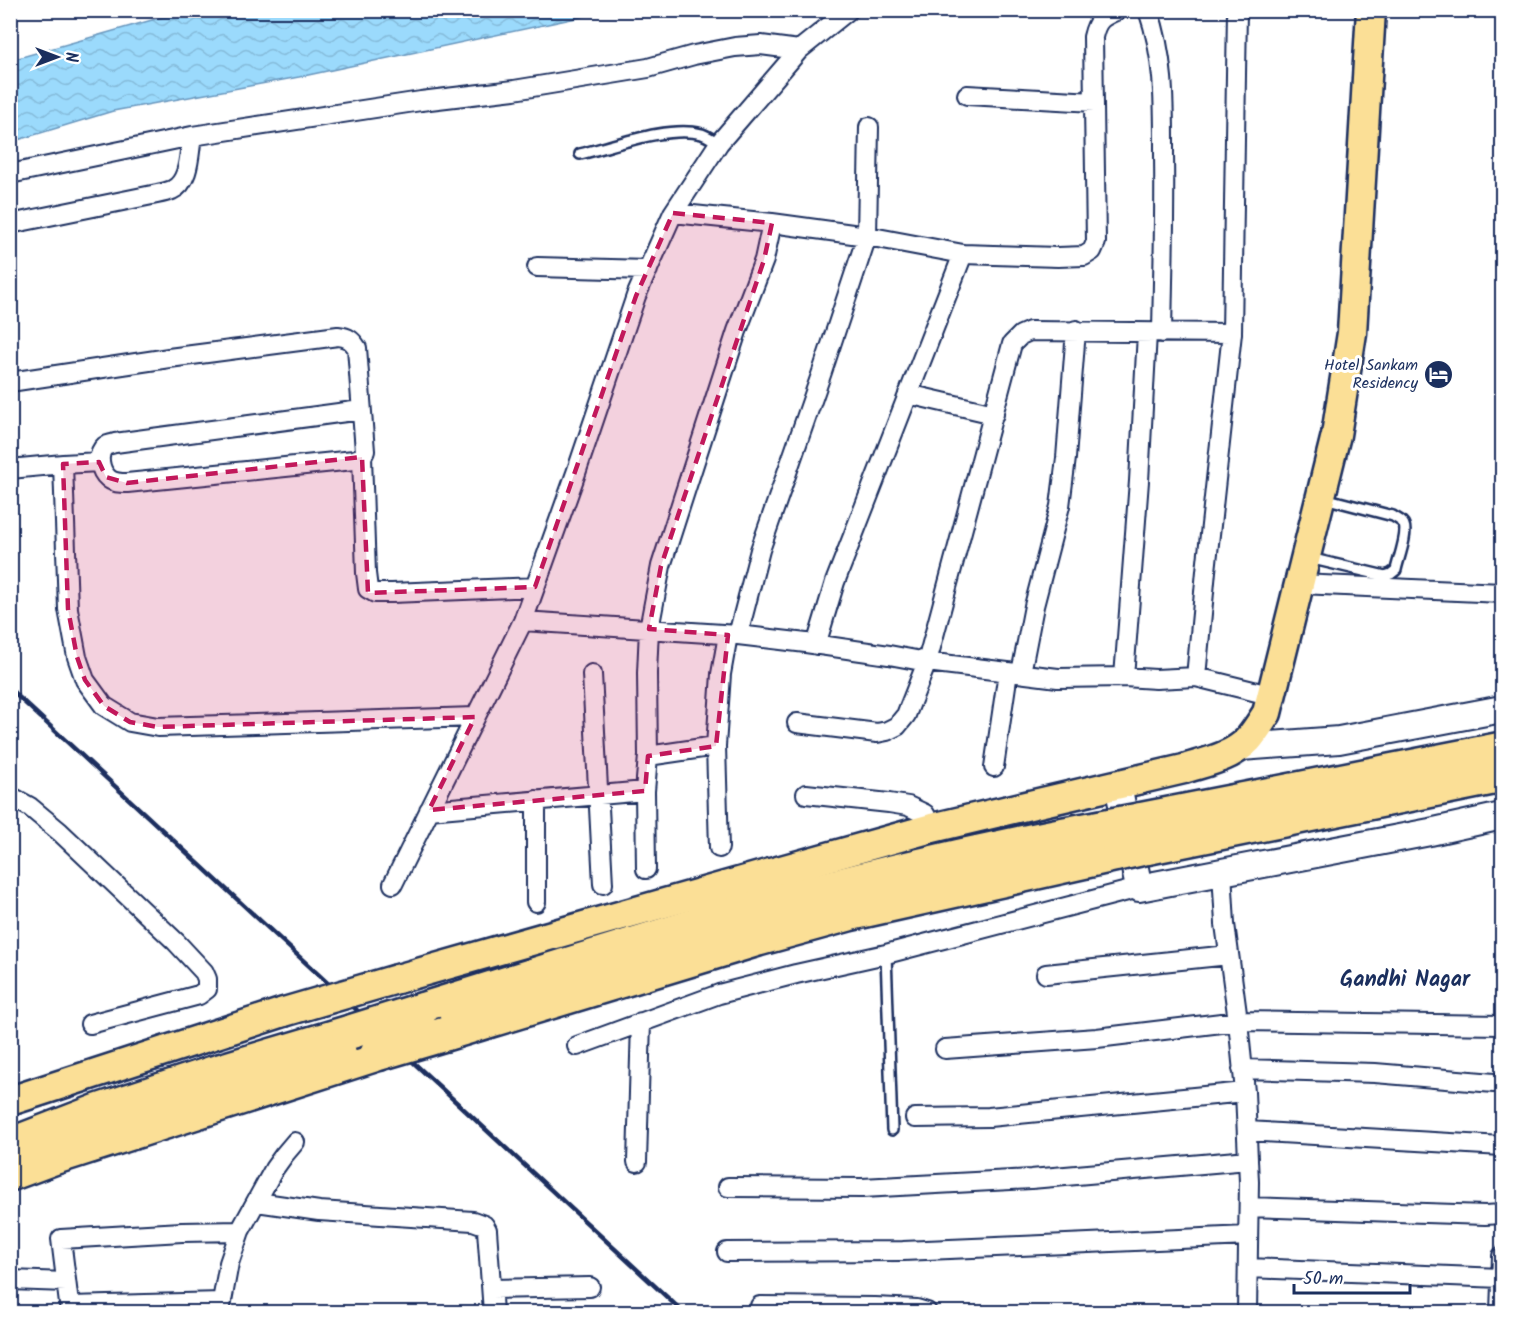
<svg xmlns="http://www.w3.org/2000/svg" width="1513" height="1323" font-family="Kalam,sans-serif">
	<style>
		.water { fill: url(#water-waves); stroke: #6896bd; stroke-width: 1.5 }
		.lines { fill: none; stroke-linecap: round; stroke-linejoin: round }
		.lane-casing { stroke: #1b2f5e; stroke-width: 14 }
		.street-casing { stroke: #1b2f5e; stroke-width: 22 }
		.secondary-casing { stroke: #1b2f5e; stroke-width: 30 }
		.primary-casing { stroke: #1b2f5e; stroke-width: 33 }
		.highway-casing { stroke: #1b2f5e; stroke-width: 38 }
		.lane { stroke: #fff; stroke-width: 9 }
		.street { stroke: #fff; stroke-width: 18 }
		.secondary { stroke: #fff; stroke-width: 26 }
		.primary { stroke: #fbdf96; stroke-width: 28 }
		.highway { stroke: #fbdf96; stroke-width: 33 }
		.rail { stroke: #1b2f5e; stroke-width: 4.5 }
		.primary-bridge-casing { stroke: #1b2f5e; stroke-width: 33; stroke-linecap: butt }
		.highway-bridge-casing { stroke: #1b2f5e; stroke-width: 38; stroke-linecap: butt }
		.primary-bridge { stroke: #fbdf96; stroke-width: 28 }
		.highway-bridge { stroke: #fbdf96; stroke-width: 33 }
		.marked { fill: #c2185b; fill-opacity: 0.2; stroke: #c2185b; stroke-width: 4.5; stroke-dasharray: 12 8; stroke-linejoin: round }
		.labels { text-anchor: middle; dominant-baseline: central; stroke-width: 6; stroke-linejoin: round; paint-order: stroke }
		.poi-label { font-size: 16px; fill: #1b2f5e; stroke: #fff; text-anchor: end }
		.district-label { font-size: 22px; font-weight: bold; fill: #1b2f5e; stroke: #fff }
	</style>
	<defs>
		<pattern id="water-waves" width="16" height="10" patternUnits="userSpaceOnUse" patternTransform="scale(1.5)"><rect width="16" height="10" fill="#9bdafc"/><path d="M0 5q4-4 8 0t8 0" fill="none" stroke="#85bbda"/></pattern>
	</defs>
	<rect width="100%" height="100%" fill="#fff"/>
	<filter id="ink" filterUnits="userSpaceOnUse"><feTurbulence type="fractalNoise" baseFrequency=".0167" numOctaves="2"/><feDisplacementMap in="SourceGraphic" scale="12" xChannelSelector="R" yChannelSelector="G"/><feConvolveMatrix kernelMatrix="1 2 1 2 8 2 1 2 1" color-interpolation-filters="sRGB"/></filter>
	<g filter="url(#ink)">
		<!-- water -->
		<path class="water" d="M 200,11 L 200,10 L 609,11 L 299,77 L 113,111 L 11,142 L 11,60 L 159,18 Z"/>
		<g class="lines">
			<defs>
				<path id="lane" d="M 580,154 C 614,146 668,125 702,134 C 708,136 713,140 719,143
					M 1309,558 L 1385,576 L 1391,574 L 1396,570 C 1398,560 1408,534 1404,525 C 1402,520 1397,519 1393,516 L 1324,498
					M 886,954 L 892,1130"/>
				<path id="street" d="M 1148,10 C 1165,58 1164,105 1164,155 C 1165,214 1163,274 1162,333
					M 967,95 L 1094,102
					M 10,174 L 192,136 L 421,101 L 514,90 L 648,68 L 694,55 L 735,47 L 761,45 L 799,50
					M 673,213 L 772,223 L 867,236 L 963,254 L 1058,257 L 1084,256 L 1092,251 L 1096,242 L 1093,37 C 1097,19 1102,17 1118,10
					M 10,224 L 157,194 C 162,193 167,192 172,190 C 190,182 189,153 192,136
					M 537,267 L 648,270
					M 10,382 L 169,358 L 338,336 C 348,337 352,340 357,348 L 365,451 L 362,457 L 354,460 L 127,483 C 120,483 113,483 108,478 C 100,471 96,454 105,446 C 107,445 112,444 115,443 L 361,410
					M 908,394 L 994,414
					M 362,457 L 366,573 L 368,589 L 375,593 L 392,593 L 535,587
					M 63,464 L 68,609 L 77,657 L 85,680 L 104,706 L 130,722 L 158,727 L 475,717
					M 10,469 L 63,464 L 99,462
					M 1300,584 L 1502,593
					M 523,621 L 738,635 L 806,643 L 889,655 L 927,662 L 1058,678 L 1124,677 L 1156,679 L 1196,677 L 1257,692
					M 738,635 L 760,550 L 822,372 L 867,236 L 869,127
					M 816,645 L 835,582 L 963,254
					M 1021,673 L 1034,606 L 1060,506 L 1066,458 L 1076,330
					M 592,674 L 603,884
					M 1124,677 L 1139,481 L 1147,333
					M 1196,677 L 1206,571 L 1232,333 L 1237,10
					M 797,723 L 877,733 L 887,731 L 897,726 L 906,715 L 927,662 L 1012,344 L 1021,335 L 1030,331 L 1232,333
					M 648,756 L 716,746
					M 994,767 L 1008,672
					M 806,794 L 889,803 L 908,806 L 925,814 L 932,828
					M 10,796 L 30,807 L 60,832 L 176,942 L 204,972 L 207,979 L 207,989 L 199,995 L 90,1024
					M 536,800 L 536,902
					M 429,810 L 645,791
					M 719,848 L 716,746 L 721,674 L 728,635
					M 646,869 L 645,791 L 648,756 L 647,673 L 649,629 L 661,566 L 714,402 L 737,331 L 764,260 L 772,223
					M 1222,871 L 1225,924 L 1238,1021 L 1245,1092 L 1249,1182 L 1247,1312
					M 393,884 L 523,621 L 576,473 L 636,296 L 673,213 L 719,143 L 799,50 L 849,10
					M 1046,974 L 1229,955
					M 577,1046 L 719,994 L 796,974 L 886,954 L 1139,888
					M 945,1049 L 1097,1038 L 1238,1021 L 1502,1025
					M 1242,1069 L 1375,1073 L 1494,1083
					M 915,1118 L 989,1117 L 1245,1092
					M 1247,1131 L 1502,1146
					M 637,1162 L 641,1022
					M 728,1187 L 862,1188 L 1031,1179 L 1248,1160
					M 257,1202 L 319,1211 L 473,1221 L 484,1225 L 487,1230 L 493,1312
					M 1249,1207 L 1485,1215 L 1502,1214
					M 727,1252 L 903,1251 L 1248,1236
					M 1248,1268 L 1501,1278
					M 10,1280 L 66,1282
					M 492,1289 L 590,1287
					M 70,1306 L 221,1302
					M 760,1306 L 875,1307 L 917,1309 L 927,1312
					M 70,1312 L 61,1239 L 182,1232 L 240,1231
					M 220,1312 L 229,1263 L 240,1231 L 274,1169 L 284,1155 L 295,1142
					M 1500,1312 L 1502,1256"/>
				<path id="secondary" d="M 1241,747 L 1339,740 L 1502,709
					M 1118,785 L 1139,888 L 1430,832 L 1502,816"/>
				<path id="primary" d="M 397,979 L 774,872 L 932,828 L 1184,769 C 1206,762 1232,757 1248,740 C 1255,732 1261,722 1267,713 L 1336,435 L 1352,333 L 1371,10
					M 10,1101 L 284,1012"/>
				<path id="highway" d="M 1139,820 L 1502,749
					M 1145,848 L 1502,776
					M 421,1010 C 524,978 626,946 729,915 C 854,879 983,849 1112,825
					M 445,1034 L 758,939 L 849,914 L 1118,854
					M 10,1145 L 98,1111 L 213,1073 L 350,1032
					M 10,1174 L 53,1158 L 377,1054"/>
			</defs>
			<!-- lane casing -->
			<use href="#lane" class="lane-casing"/>
			<!-- street casing -->
			<use href="#street" class="street-casing"/>
			<!-- secondary casing -->
			<use href="#secondary" class="secondary-casing"/>
			<!-- primary casing -->
			<use href="#primary" class="primary-casing"/>
			<!-- highway casing -->
			<use href="#highway" class="highway-casing"/>
			<!-- lane -->
			<use href="#lane" class="lane"/>
			<!-- street -->
			<use href="#street" class="street"/>
			<!-- secondary -->
			<use href="#secondary" class="secondary"/>
			<!-- primary -->
			<use href="#primary" class="primary"/>
			<!-- highway -->
			<use href="#highway" class="highway"/>
			<!-- rail -->
			<path class="rail" d="M 10,689 L 683,1312"/>
			<defs>
				<path id="primary-bridge" d="M 284,1012 L 397,979"/>
				<path id="highway-bridge" d="M 1112,825 L 1139,820
					M 1118,854 L 1145,848
					M 350,1032 L 421,1010
					M 377,1054 L 445,1034"/>
			</defs>
			<!-- primary-bridge casing -->
			<use href="#primary-bridge" class="primary-bridge-casing"/>
			<!-- highway-bridge casing -->
			<use href="#highway-bridge" class="highway-bridge-casing"/>
			<!-- primary-bridge -->
			<use href="#primary-bridge" class="primary-bridge"/>
			<!-- highway-bridge -->
			<use href="#highway-bridge" class="highway-bridge"/>
		</g>
	</g>
	<!-- marked area -->
	<path class="marked" d="M 673,213 L 772,223 L 764,260 L 661,566 L 649,629 L 728,635 L 716,746 L 648,756 L 645,791 L 429,810 L 475,717 L 158,727 L 130,722 L 104,706 L 85,680 L 77,657 L 68,609 L 63,464 L 99,462 L 106,477 L 127,483 L 362,457 L 368,593 L 535,587 L 636,296 Z"/>
	<!-- icons -->
	<defs>
		<symbol id="hotel-disc" viewBox="-11 -11 22 22"><circle r="9.5" fill="#1b2f5e" stroke="#fff"/><path d="M-6-4.5h1.5V1H6V5H4.5V3h-9V5H-6ZM-4 0a1.8 1.8 0 1 1 3.6 0ZM.5 0V-2.5h3Q6-2.5 6 0Z" fill="#fff"/></symbol>
	</defs>
	<g fill-rule="evenodd">
		<use href="#hotel-disc" x="1422" y="358" width="33" height="33"/>
	</g>
	<g class="labels">
		<!-- poi labels -->
		<g class="poi-label">
			<text x="1418" y="365">Hotel Sankam<tspan x="1418" dy="18">Residency</tspan></text>
		</g>
		<!-- district labels -->
		<g class="district-label">
			<text x="1405" y="980">Gandhi Nagar</text>
		</g>
	</g>
	<!-- margin -->
	<rect width="1513" height="1323" fill="none" stroke="#fff" stroke-width="36"/>
	<rect x="18" y="18" width="1477" height="1287" fill="none" stroke="#1b2f5e" stroke-width="2" filter="url(#ink)"/>
	<!-- north arrow -->
	<g transform="translate(57 57) rotate(90)" stroke="#ffffff" stroke-width="4.5" paint-order="stroke">
	<path d="M0-4.5L10 22L0 15L-10 22Z" fill="#1b2f5e"/>
	<text y="-9" font-size="16" font-weight="bold" text-anchor="middle" fill="#1b2f5e">N</text>
	</g>
	<!-- scale -->
	<path d="M1294 1284v9h116v-9" fill="none" stroke="#1b2f5e" stroke-width="3"/>
	<text x="1303" y="1284" font-size="18" fill="#1b2f5e" stroke="#ffffff" stroke-width="4.5" paint-order="stroke">50 m</text>
</svg>
